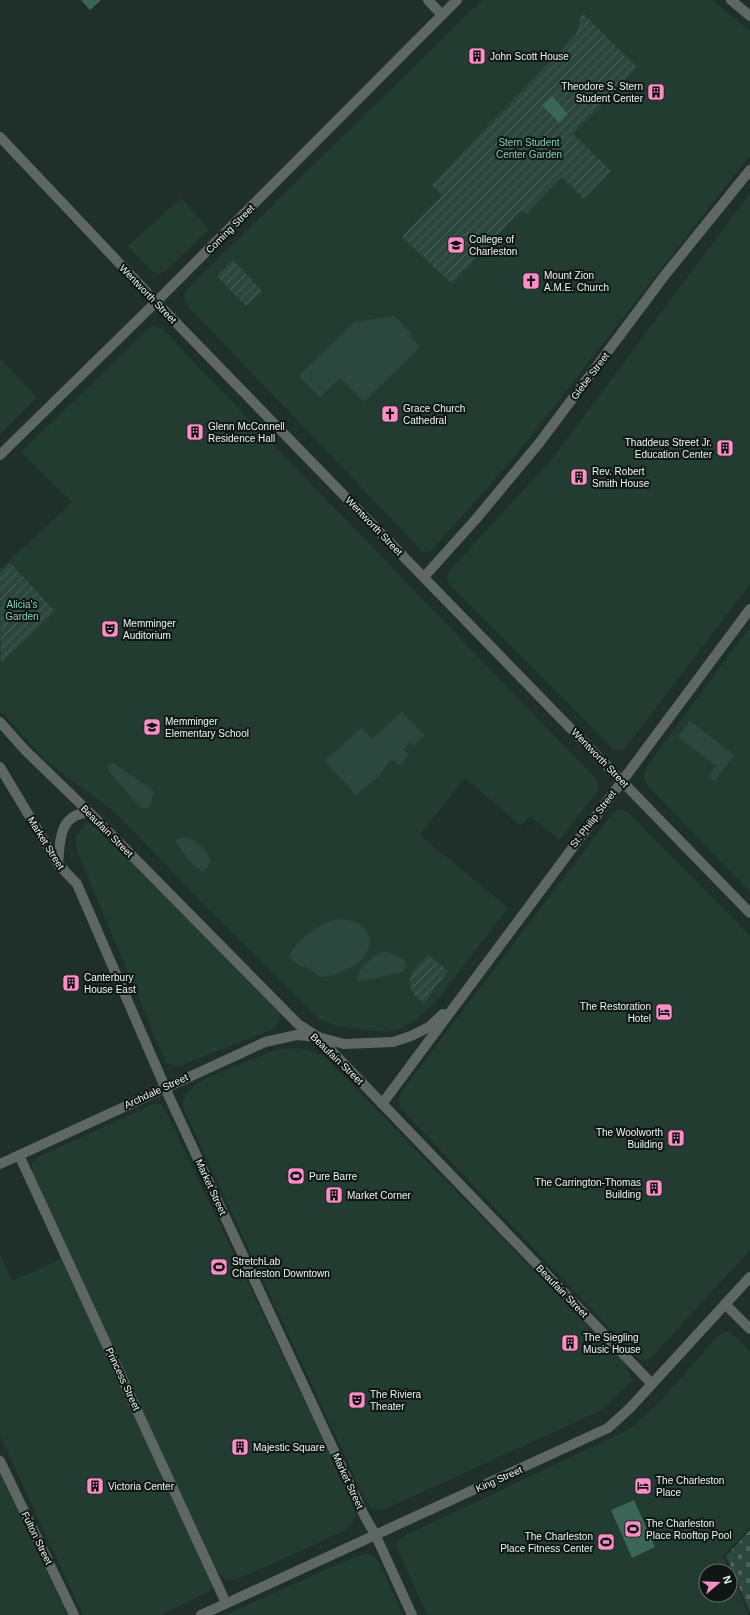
<svg xmlns="http://www.w3.org/2000/svg" width="750" height="1615" font-family="Arial,sans-serif">
	<style>
		.built { fill: #223c32 }
		.cemetery { fill: url(#cemetery-stones) }
		.park { fill: #2c483e }
		.garden { fill: url(#garden-furrows) }
		.water { fill: #3b6657 }
		.lines { fill: none; stroke-linecap: round; stroke-linejoin: round }
		.minor { stroke: #5e6763; stroke-width: 10 }
		.tertiary { stroke: #5e6763; stroke-width: 10 }
		.labels { text-anchor: middle; dominant-baseline: central; stroke-width: 4; stroke-linejoin: round; paint-order: stroke }
		.poi-label { font-size: 10px; fill: #ecf7f2; stroke: #0f1613; text-anchor: start }
		.park-label { font-size: 10px; fill: #86d1b6; stroke: #0f1613 }
		.street-label { font-size: 10px; fill: #ecf7f2; stroke: #0f1613 }
	</style>
	<defs>
		<pattern id="cemetery-stones" width="16" height="16" patternUnits="userSpaceOnUse"><rect width="16" height="16" fill="#2c483e"/><path d="M2 7V4a2 2 0 0 1 4 0v3zM10 15v-3a2 2 0 0 1 4 0v3z" fill="#4b635a"/></pattern>
		<pattern id="garden-furrows" width="10" height="10" patternUnits="userSpaceOnUse"><rect width="10" height="10" fill="#2c483e"/><path d="M-1 1l2-2M0 10L10 0M9 11l2-2" fill="none" stroke="#4b635a"/></pattern>
	</defs>
	<rect width="100%" height="100%" fill="#1f302a"/>
	<!-- built -->
	<path class="built" d="M 482,0 L 712,0 L 750,31 L 750,155 L 513,459 L 432,550 L 424,553 L 186,304 L 184,296 L 186,290 Z
		M 750,193 L 750,584 L 630,742 L 623,749 L 614,750 L 450,585 L 447,577 L 450,570 L 552,459 Z
		M 181,198 L 209,229 L 168,269 L 160,274 L 153,272 L 128,246 Z
		M 153,326 L 161,328 L 597,780 L 598,790 L 560,840 L 530,816 L 521,826 L 465,778 L 420,835 L 508,908 L 436,1002 L 417,1019 L 401,1028 L 385,1032 L 356,1029 L 336,1026 L 319,1019 L 202,903 L 117,814 L 46,761 L 0,711 L 0,569 L 72,502 L 21,452 L 146,331 Z
		M 0,359 L 37,397 L 0,434 Z
		M 750,627 L 750,892 L 646,784 L 644,775 L 647,766 Z
		M 620,809 L 629,813 L 750,936 L 750,1250 L 650,1359 L 640,1360 L 400,1108 L 399,1100 L 401,1092 L 612,814 Z
		M 91,822 L 99,824 L 278,1005 L 280,1014 L 279,1023 L 273,1029 L 177,1067 L 166,1063 L 77,851 L 76,836 L 85,825 Z
		M 295,1048 L 307,1050 L 324,1056 L 626,1365 L 632,1381 L 602,1410 L 385,1509 L 376,1510 L 370,1507 L 365,1499 L 184,1110 L 183,1101 L 187,1093 L 198,1083 L 213,1075 L 277,1049 Z
		M 154,1104 L 161,1104 L 167,1114 L 353,1502 L 356,1514 L 352,1523 L 346,1530 L 238,1579 L 228,1581 L 220,1575 L 214,1564 L 32,1175 L 32,1163 L 36,1158 Z
		M 0,1254 L 12,1281 L 61,1259 L 213,1578 L 213,1586 L 208,1592 L 161,1615 L 83,1615 L 0,1436 Z
		M 729,1331 L 750,1352 L 750,1527 L 723,1556 L 729,1571 L 706,1571 L 706,1595 L 730,1595 L 730,1573 L 749,1615 L 427,1615 L 397,1548 L 398,1542 L 402,1537 L 626,1431 L 635,1425 L 662,1399 L 719,1335 Z
		M 0,1473 L 67,1615 L 0,1615 Z
		M 366,1554 L 372,1555 L 379,1562 L 403,1615 L 225,1615 L 354,1557 Z"/>
	<!-- cemetery -->
	<path class="cemetery" d="M 750,1530 L 750,1612 L 726,1556 Z"/>
	<!-- park -->
	<path class="park" d="M 395,316 L 411,333 L 409,335 L 420,347 L 364,402 L 340,378 L 320,397 L 299,376 L 354,322 Z
		M 402,712 L 424,735 L 413,746 L 410,742 L 403,749 L 409,755 L 400,765 L 391,759 L 379,776 L 356,795 L 325,761 L 361,728 L 372,739 Z
		M 690,721 L 734,755 L 715,781 L 708,777 L 716,766 L 678,737 Z
		M 113,763 L 154,791 L 150,807 L 141,808 L 110,773 L 108,768 L 109,764 Z
		M 180,838 C 195,837 207,847 210,862 L 205,871 L 202,871 C 190,865 183,852 176,842 L 176,839 Z
		M 339,919 C 364,919 381,939 361,960 C 352,969 333,976 320,977 L 305,966 L 299,966 L 289,956 C 300,936 318,924 339,919 Z
		M 384,951 L 401,958 L 405,962 L 406,967 L 403,972 L 358,982 L 357,977 C 362,965 372,956 384,951 Z"/>
	<!-- garden -->
	<path class="garden" d="M 582,13 L 637,67 L 573,134 L 611,171 L 584,199 L 562,177 L 526,214 L 521,210 L 452,284 L 402,237 L 442,195 L 432,185 L 576,34 Z
		M 233,260 L 262,291 L 246,306 L 217,276 Z
		M 10,563 L 55,611 L 1,663 L 0,573 Z
		M 428,955 L 448,971 L 424,1003 C 419,1000 416,997 413,992 C 403,976 418,966 428,955 Z"/>
	<!-- water -->
	<path class="water" d="M 81,0 L 101,0 L 90,10 Z
		M 552,96 L 568,114 L 559,123 L 542,105 Z
		M 634,1500 L 655,1547 L 632,1558 L 611,1510 Z"/>
	<g class="lines">
		<!-- minor -->
		<path class="minor" d="M 428,0 L 442,15
			M 731,0 L 750,16
			M 0,137 L 156,302 L 750,913
			M 424,577 L 476,519 L 540,442 L 665,275 L 750,170
			M 0,767 L 58,864 L 77,884 L 171,1101 L 364,1515 L 375,1534
			M 318,1037 L 652,1384
			M 382,1104 L 750,609
			M 19,1155 L 226,1603
			M 0,1164 L 265,1042 L 297,1035 L 318,1037 L 344,1044 L 393,1042 L 411,1036 L 429,1027 L 443,1014
			M 725,1304 L 750,1329
			M 0,1461 L 74,1615"/>
		<!-- tertiary -->
		<path class="tertiary" d="M 0,455 L 156,302 L 457,0
			M 0,722 L 25,750 L 89,812 L 298,1024 L 318,1037
			M 58,864 C 60,839 59,815 89,812
			M 375,1534 L 412,1615
			M 201,1615 L 608,1428 L 630,1408 L 750,1277"/>
	</g>
	<!-- icons -->
	<defs>
		<symbol id="building-square" viewBox="-11 -11 22 22"><rect x="-9" y="-9" width="18" height="18" rx="4" fill="#fa8fc8" stroke="#0f1613"/><path d="M-4-6H4V6H1V3H-1V6H-4ZM-2.5-4.3h1.7v1.8h-1.7ZM.8-4.3h1.7v1.8H.8ZM-2.5-1h1.7V.8h-1.7ZM.8-1h1.7V.8H.8Z" fill="#111"/></symbol>
		<symbol id="university-square" viewBox="-11 -11 22 22"><rect x="-9" y="-9" width="18" height="18" rx="4" fill="#fa8fc8" stroke="#0f1613"/><path d="M0-5L7-2L0 1L-7-2ZM-4 1L0 2.5L4 1V4Q0 6-4 4Z" fill="#111"/></symbol>
		<symbol id="church-square" viewBox="-11 -11 22 22"><rect x="-9" y="-9" width="18" height="18" rx="4" fill="#fa8fc8" stroke="#0f1613"/><path d="M-1.2-6h2.4v3.5h3.3v2.4h-3.3V6h-2.4V-.1h-3.3v-2.4h3.3Z" fill="#111"/></symbol>
		<symbol id="theatre-square" viewBox="-11 -11 22 22"><rect x="-9" y="-9" width="18" height="18" rx="4" fill="#fa8fc8" stroke="#0f1613"/><path d="M-5-5.5Q0-4 5-5.5V0Q5 5 0 6Q-5 5-5 0ZM-3.3-2.5H-1v1.5H-3.3ZM1-2.5H3.3v1.5H1ZM-2.8 1Q0 5.5 2.8 1Z" fill="#111"/></symbol>
		<symbol id="school-square" viewBox="-11 -11 22 22"><rect x="-9" y="-9" width="18" height="18" rx="4" fill="#fa8fc8" stroke="#0f1613"/><path d="M0-5L7-2L0 1L-7-2ZM-4 1L0 2.5L4 1V4Q0 6-4 4Z" fill="#111"/></symbol>
		<symbol id="hotel-square" viewBox="-11 -11 22 22"><rect x="-9" y="-9" width="18" height="18" rx="4" fill="#fa8fc8" stroke="#0f1613"/><path d="M-6-4.5h1.5V1H6V5H4.5V3h-9V5H-6ZM-4 0a1.8 1.8 0 1 1 3.6 0ZM.5 0V-2.5h3Q6-2.5 6 0Z" fill="#111"/></symbol>
		<symbol id="stadium-square" viewBox="-11 -11 22 22"><rect x="-9" y="-9" width="18" height="18" rx="4" fill="#fa8fc8" stroke="#0f1613"/><path d="M0-5a6.5 5 0 1 0 0 10a6.5 5 0 1 0 0-10ZM-3.5-1.8h7v3.6h-7Z" fill="#111"/></symbol>
	</defs>
	<g fill-rule="evenodd">
		<use href="#building-square" x="467" y="46" width="20" height="20"/>
		<use href="#building-square" x="646" y="82" width="20" height="20"/>
		<use href="#university-square" x="446" y="235" width="20" height="20"/>
		<use href="#church-square" x="521" y="271" width="20" height="20"/>
		<use href="#church-square" x="380" y="404" width="20" height="20"/>
		<use href="#building-square" x="185" y="422" width="20" height="20"/>
		<use href="#building-square" x="715" y="438" width="20" height="20"/>
		<use href="#building-square" x="569" y="467" width="20" height="20"/>
		<use href="#theatre-square" x="100" y="619" width="20" height="20"/>
		<use href="#school-square" x="142" y="717" width="20" height="20"/>
		<use href="#building-square" x="61" y="973" width="20" height="20"/>
		<use href="#hotel-square" x="654" y="1002" width="20" height="20"/>
		<use href="#building-square" x="666" y="1128" width="20" height="20"/>
		<use href="#stadium-square" x="286" y="1166" width="20" height="20"/>
		<use href="#building-square" x="644" y="1178" width="20" height="20"/>
		<use href="#building-square" x="324" y="1185" width="20" height="20"/>
		<use href="#stadium-square" x="209" y="1257" width="20" height="20"/>
		<use href="#building-square" x="560" y="1333" width="20" height="20"/>
		<use href="#theatre-square" x="347" y="1390" width="20" height="20"/>
		<use href="#building-square" x="230" y="1437" width="20" height="20"/>
		<use href="#building-square" x="85" y="1476" width="20" height="20"/>
		<use href="#hotel-square" x="633" y="1476" width="20" height="20"/>
		<use href="#stadium-square" x="623" y="1519" width="20" height="20"/>
		<use href="#stadium-square" x="596" y="1532" width="20" height="20"/>
	</g>
	<g class="labels">
		<!-- poi labels -->
		<g class="poi-label">
			<text x="490" y="56">John Scott House</text>
			<text x="643" y="86" text-anchor="end">Theodore S. Stern<tspan x="643" dy="12">Student Center</tspan></text>
			<text x="469" y="239">College of<tspan x="469" dy="12">Charleston</tspan></text>
			<text x="544" y="275">Mount Zion<tspan x="544" dy="12">A.M.E. Church</tspan></text>
			<text x="403" y="408">Grace Church<tspan x="403" dy="12">Cathedral</tspan></text>
			<text x="208" y="426">Glenn McConnell<tspan x="208" dy="12">Residence Hall</tspan></text>
			<text x="712" y="442" text-anchor="end">Thaddeus Street Jr.<tspan x="712" dy="12">Education Center</tspan></text>
			<text x="592" y="471">Rev. Robert<tspan x="592" dy="12">Smith House</tspan></text>
			<text x="123" y="623">Memminger<tspan x="123" dy="12">Auditorium</tspan></text>
			<text x="165" y="721">Memminger<tspan x="165" dy="12">Elementary School</tspan></text>
			<text x="84" y="977">Canterbury<tspan x="84" dy="12">House East</tspan></text>
			<text x="651" y="1006" text-anchor="end">The Restoration<tspan x="651" dy="12">Hotel</tspan></text>
			<text x="663" y="1132" text-anchor="end">The Woolworth<tspan x="663" dy="12">Building</tspan></text>
			<text x="309" y="1176">Pure Barre</text>
			<text x="641" y="1182" text-anchor="end">The Carrington-Thomas<tspan x="641" dy="12">Building</tspan></text>
			<text x="347" y="1195">Market Corner</text>
			<text x="232" y="1261">StretchLab<tspan x="232" dy="12">Charleston Downtown</tspan></text>
			<text x="583" y="1337">The Siegling<tspan x="583" dy="12">Music House</tspan></text>
			<text x="370" y="1394">The Riviera<tspan x="370" dy="12">Theater</tspan></text>
			<text x="253" y="1447">Majestic Square</text>
			<text x="656" y="1480">The Charleston<tspan x="656" dy="12">Place</tspan></text>
			<text x="108" y="1486">Victoria Center</text>
			<text x="646" y="1523">The Charleston<tspan x="646" dy="12">Place Rooftop Pool</tspan></text>
			<text x="593" y="1536" text-anchor="end">The Charleston<tspan x="593" dy="12">Place Fitness Center</tspan></text>
		</g>
		<!-- park labels -->
		<g class="park-label">
			<text x="529" y="142">Stern Student<tspan x="529" dy="12">Center Garden</tspan></text>
			<text x="22" y="604">Alicia's<tspan x="22" dy="12">Garden</tspan></text>
		</g>
		<!-- street labels -->
		<g class="street-label">
			<text transform="translate(230 229) rotate(-45)">Coming Street</text>
			<text transform="translate(148 294) rotate(46)">Wentworth Street</text>
			<text transform="translate(590 376) rotate(-53)">Glebe Street</text>
			<text transform="translate(374 526) rotate(46)">Wentworth Street</text>
			<text transform="translate(600 758) rotate(46)">Wentworth Street</text>
			<text transform="translate(593 819) rotate(-53)">St. Philip Street</text>
			<text transform="translate(107 831) rotate(45)">Beaufain Street</text>
			<text transform="translate(46 843) rotate(58)">Market Street</text>
			<text transform="translate(337 1059) rotate(44)">Beaufain Street</text>
			<text transform="translate(156 1091) rotate(-25)">Archdale Street</text>
			<text transform="translate(211 1187) rotate(65)">Market Street</text>
			<text transform="translate(562 1291) rotate(46)">Beaufain Street</text>
			<text transform="translate(123 1379) rotate(65)">Princess Street</text>
			<text transform="translate(499 1479) rotate(-24)">King Street</text>
			<text transform="translate(348 1481) rotate(65)">Market Street</text>
			<text transform="translate(37 1538) rotate(64)">Fulton Street</text>
		</g>
	</g>
	<!-- north arrow -->
	<g transform="translate(718 1583) rotate(71)"><circle r="19" fill="#0f1613" stroke="#67706c"/>
	<path d="M0-3L7 15L0 10L-7 15Z" fill="#fa8fc8"/>
	<text y="-6" font-size="11" font-weight="bold" text-anchor="middle" fill="#ecf7f2">N</text>
	</g>
</svg>
